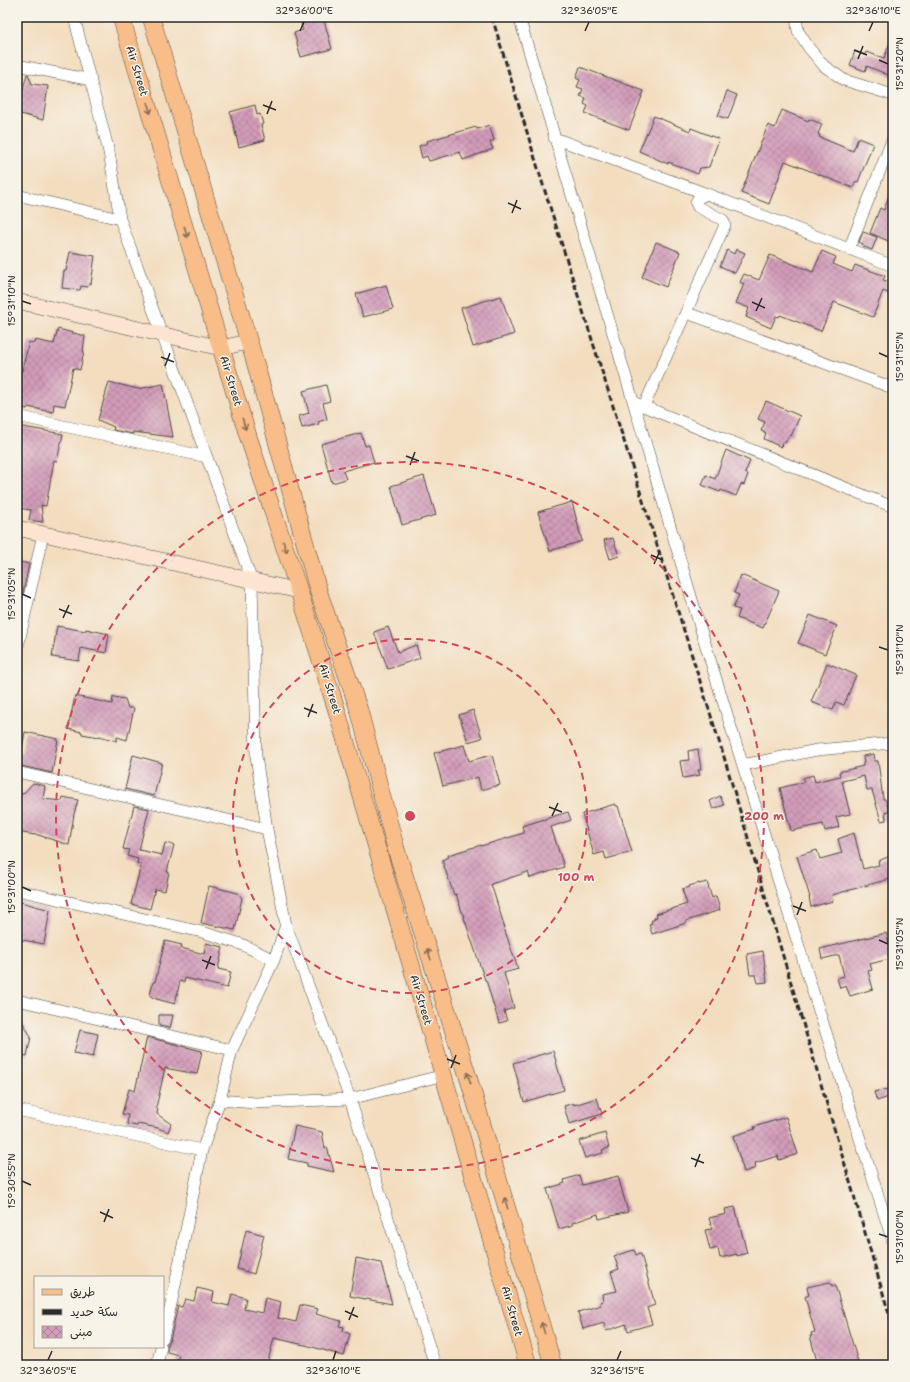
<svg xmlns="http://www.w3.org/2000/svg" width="910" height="1382" font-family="'Shantell Sans','Playpen Sans Arabic',sans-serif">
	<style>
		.building { fill: url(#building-cross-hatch) }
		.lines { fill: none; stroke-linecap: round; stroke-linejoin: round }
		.street-casing { stroke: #494641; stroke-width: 12 }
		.secondary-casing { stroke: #494641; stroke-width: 16 }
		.primary-casing { stroke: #494641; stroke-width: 18 }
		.street { stroke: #fff; stroke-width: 11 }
		.secondary { stroke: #fce5d0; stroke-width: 15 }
		.primary { stroke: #f8bd89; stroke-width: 17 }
		.rail { stroke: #2b2b2b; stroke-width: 3; stroke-dasharray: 6 3; stroke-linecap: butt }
		.oneway { stroke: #876d55 }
		.ticks { fill: none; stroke: #2b2b2b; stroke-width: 1.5 }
		.ring { fill: none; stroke: #d1495b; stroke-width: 2; stroke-dasharray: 7 5 }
		.labels { text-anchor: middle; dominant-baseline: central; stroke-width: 3; stroke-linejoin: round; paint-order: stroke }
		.street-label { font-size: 11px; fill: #2b2b2b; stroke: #f7f3e8 }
		.centre { fill: #d1495b; stroke: #f7f3e8; stroke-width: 2 }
		.ring-label { font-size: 12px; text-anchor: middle; font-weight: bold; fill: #d1495b; stroke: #f7f3e8; stroke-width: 3; stroke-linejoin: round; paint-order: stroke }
		.neatline { fill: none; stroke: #2b2b2b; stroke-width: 1.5 }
		.ticks-label { font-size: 10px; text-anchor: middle; fill: #2b2b2b }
	</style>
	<defs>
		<pattern id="building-cross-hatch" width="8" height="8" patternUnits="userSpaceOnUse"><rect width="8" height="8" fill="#d29cb9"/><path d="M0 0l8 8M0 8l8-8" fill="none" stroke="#ab7f97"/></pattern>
	</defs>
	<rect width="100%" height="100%" fill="#f7f3e8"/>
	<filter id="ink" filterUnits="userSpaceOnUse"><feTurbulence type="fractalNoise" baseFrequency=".025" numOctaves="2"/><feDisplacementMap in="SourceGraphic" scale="8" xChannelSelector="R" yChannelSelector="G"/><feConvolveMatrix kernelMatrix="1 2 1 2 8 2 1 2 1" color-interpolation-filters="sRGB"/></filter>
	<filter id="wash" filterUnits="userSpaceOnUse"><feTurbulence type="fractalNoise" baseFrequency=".012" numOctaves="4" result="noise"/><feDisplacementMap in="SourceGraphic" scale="16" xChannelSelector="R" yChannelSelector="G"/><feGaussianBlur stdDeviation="0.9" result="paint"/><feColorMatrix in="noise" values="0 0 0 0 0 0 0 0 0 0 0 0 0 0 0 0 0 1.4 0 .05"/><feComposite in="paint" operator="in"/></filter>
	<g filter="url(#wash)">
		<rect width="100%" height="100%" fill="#f3ddbf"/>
		<g id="blocks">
			<!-- building -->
			<path class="building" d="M 302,17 L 323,17 L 332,49 L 301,57 L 294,33 L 303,30 L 301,23 L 304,22 Z
				M 892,37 L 893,77 L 867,66 L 865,71 L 850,65 L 855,51 L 865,55 L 866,52 L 884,58 Z
				M 580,67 L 644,91 L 629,130 L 585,113 L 588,106 L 584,104 L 586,98 L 580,96 L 583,89 L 577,87 L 580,80 L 576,78 Z
				M 27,74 L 28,74 L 32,84 L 48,86 L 43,120 L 17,113 L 17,103 L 19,92 L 22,93 Z
				M 727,91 L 737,95 L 728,119 L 718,116 Z
				M 255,105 L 257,115 L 260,114 L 263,124 L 261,125 L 265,140 L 239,147 L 230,112 Z
				M 782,110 L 808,121 L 809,119 L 822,124 L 818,134 L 820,135 L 819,137 L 853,151 L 858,138 L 873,144 L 858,182 L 856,181 L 853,188 L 785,161 L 769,204 L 741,193 L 768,125 L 775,128 Z
				M 654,116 L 690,131 L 691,128 L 719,139 L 709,167 L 700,168 L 698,174 L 668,162 L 668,164 L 639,151 Z
				M 489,125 L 494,140 L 490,142 L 493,149 L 463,160 L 460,152 L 429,161 L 427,156 L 422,158 L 419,146 L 428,143 L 427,141 L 476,127 L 477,129 L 481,128 Z
				M 892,187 L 893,187 L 893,243 L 870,233 L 880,208 L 884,210 Z
				M 863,232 L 877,237 L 872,250 L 862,246 L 863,244 L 859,242 Z
				M 656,242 L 680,252 L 666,287 L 642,277 Z
				M 736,249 L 745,253 L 735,273 L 720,266 L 727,250 L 734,254 Z
				M 822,251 L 836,257 L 833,264 L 852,272 L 855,265 L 885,276 L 883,280 L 893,283 L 893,295 L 883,291 L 873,317 L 834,302 L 821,331 L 780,315 L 779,317 L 776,316 L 771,328 L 746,317 L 749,308 L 736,303 L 744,284 L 740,282 L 744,274 L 759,280 L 770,255 L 813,272 Z
				M 70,252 L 95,256 L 91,284 L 89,284 L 88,287 L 81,286 L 80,290 L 62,288 L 64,271 L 66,271 Z
				M 386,285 L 393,309 L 363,317 L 356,294 Z
				M 501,296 L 514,334 L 473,347 L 461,308 Z
				M 58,329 L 85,336 L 83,351 L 84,351 L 80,370 L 73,368 L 65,406 L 54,404 L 53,412 L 28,407 L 27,409 L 17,407 L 17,370 L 22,371 L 29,342 L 34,343 L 35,340 L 54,344 Z
				M 109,382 L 138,389 L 163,384 L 173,437 L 133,432 L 133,434 L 113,430 L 114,427 L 98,420 Z
				M 326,385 L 330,401 L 323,403 L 327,419 L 318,422 L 319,424 L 302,428 L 299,416 L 309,413 L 303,391 Z
				M 766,401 L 800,416 L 791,436 L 789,435 L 785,443 L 782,442 L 781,447 L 764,439 L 766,433 L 761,431 L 765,422 L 758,419 Z
				M 17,426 L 63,434 L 57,461 L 54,460 L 46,506 L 41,505 L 43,522 L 29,520 L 31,510 L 17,508 Z
				M 361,433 L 365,446 L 369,445 L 374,462 L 343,471 L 346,479 L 332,483 L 321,444 Z
				M 726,450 L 750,461 L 745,473 L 748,474 L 744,485 L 741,484 L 736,496 L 721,490 L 720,492 L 702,485 L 706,475 L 715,479 Z
				M 424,476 L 436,515 L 402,525 L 391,486 Z
				M 572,502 L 582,541 L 550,551 L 538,512 Z
				M 613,538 L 619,556 L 610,559 L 604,540 Z
				M 17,561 L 29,564 L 21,602 L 17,602 Z
				M 741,575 L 779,591 L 763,628 L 737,618 L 740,610 L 733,608 L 739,595 L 734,593 Z
				M 810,615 L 837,626 L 825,654 L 798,643 Z
				M 57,626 L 85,631 L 86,629 L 109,634 L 106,653 L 81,648 L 79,661 L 52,657 Z
				M 388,627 L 398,652 L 416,645 L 420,658 L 388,669 L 374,632 Z
				M 827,663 L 856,675 L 844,705 L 836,702 L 833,710 L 811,702 Z
				M 75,696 L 112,704 L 113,697 L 125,699 L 128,708 L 134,708 L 127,740 L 117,737 L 117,741 L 99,736 L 99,737 L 82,734 L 82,732 L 68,729 Z
				M 473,710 L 482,738 L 468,742 L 459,715 Z
				M 25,732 L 58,739 L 52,773 L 17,765 L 17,753 L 21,754 Z
				M 464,745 L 469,761 L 492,755 L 500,785 L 481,790 L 478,777 L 443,786 L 434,753 Z
				M 698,749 L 701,770 L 698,770 L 700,775 L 683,778 L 680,761 L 689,760 L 688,751 Z
				M 874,754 L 875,761 L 878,761 L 883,799 L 885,799 L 889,811 L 885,812 L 886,820 L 881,821 L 872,790 L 867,790 L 864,776 L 842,781 L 850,814 L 836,817 L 839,827 L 825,831 L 823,824 L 791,831 L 780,788 L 804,782 L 803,778 L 813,775 L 815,782 L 840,776 L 839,772 L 863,766 L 863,763 L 864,763 L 863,756 Z
				M 133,755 L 162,763 L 154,796 L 125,789 Z
				M 33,783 L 45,786 L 43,799 L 62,801 L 63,797 L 78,800 L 74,814 L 69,845 L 35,834 L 35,835 L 17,832 L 17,794 L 23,794 Z
				M 720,796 L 724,805 L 713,809 L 710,801 Z
				M 615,804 L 616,806 L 618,806 L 632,852 L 606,859 L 604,852 L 594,855 L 582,814 Z
				M 134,806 L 149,809 L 139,850 L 162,855 L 165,843 L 174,845 L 167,872 L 169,872 L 165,891 L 155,889 L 150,909 L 131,904 L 141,865 L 137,864 L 138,859 L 127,856 L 129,850 L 123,849 Z
				M 568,812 L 571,820 L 551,827 L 564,867 L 530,878 L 528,872 L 491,884 L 505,928 L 504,928 L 518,969 L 504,973 L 514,1008 L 504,1011 L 507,1021 L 499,1023 L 486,980 L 485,980 L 456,894 L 454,895 L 442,860 L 449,857 L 448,855 L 481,845 L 481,846 L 524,833 L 522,826 Z
				M 854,833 L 863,869 L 879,865 L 878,861 L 893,855 L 893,878 L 832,895 L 833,901 L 811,907 L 809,897 L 810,897 L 797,856 L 817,850 L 820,859 L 842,853 L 838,839 Z
				M 707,882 L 712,898 L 716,896 L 720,910 L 686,921 L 686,923 L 652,934 L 649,924 L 652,923 L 651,921 L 655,919 L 654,918 L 657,917 L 656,914 L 687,904 L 682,889 L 690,887 L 689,886 L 699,883 L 699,884 Z
				M 209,886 L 238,893 L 242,898 L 235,930 L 201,923 Z
				M 17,901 L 50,910 L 44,944 L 17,939 Z
				M 886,933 L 893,958 L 870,964 L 872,970 L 868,971 L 873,989 L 850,996 L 846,986 L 840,988 L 837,978 L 844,976 L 839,955 L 822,959 L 820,949 Z
				M 165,941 L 182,945 L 181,948 L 204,954 L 206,943 L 223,947 L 218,969 L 231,972 L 227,988 L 185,978 L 184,982 L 180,981 L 175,1004 L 153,998 L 150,995 L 153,982 L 155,982 Z
				M 763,951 L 767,982 L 758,983 L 756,975 L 750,975 L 747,954 Z
				M 17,1012 L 31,1037 L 27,1056 L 17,1054 Z
				M 159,1015 L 173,1015 L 170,1028 L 159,1026 Z
				M 80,1030 L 98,1034 L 93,1057 L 74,1053 Z
				M 147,1037 L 202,1051 L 197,1074 L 165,1068 L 156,1108 L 158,1108 L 157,1114 L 171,1124 L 168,1132 L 158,1128 L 138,1124 L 137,1126 L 127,1124 L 128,1115 L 122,1114 L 129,1089 L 135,1091 Z
				M 553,1051 L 564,1090 L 524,1102 L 513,1063 Z
				M 887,1089 L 889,1097 L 877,1101 L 874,1092 Z
				M 597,1098 L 602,1114 L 569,1124 L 564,1106 L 574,1103 L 574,1105 Z
				M 786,1117 L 798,1154 L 779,1160 L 778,1156 L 755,1163 L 756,1168 L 744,1172 L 733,1136 L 755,1129 L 754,1127 Z
				M 295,1126 L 322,1132 L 325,1148 L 327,1147 L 334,1172 L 307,1166 L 307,1163 L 288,1159 Z
				M 605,1133 L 609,1148 L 602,1150 L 603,1153 L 585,1158 L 579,1141 Z
				M 579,1175 L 582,1185 L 618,1176 L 628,1212 L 599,1219 L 598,1214 L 572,1223 L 573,1225 L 559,1229 L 547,1189 L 565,1183 L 564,1180 Z
				M 735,1207 L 747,1253 L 737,1256 L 737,1254 L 720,1258 L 718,1248 L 710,1250 L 705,1230 L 712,1229 L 709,1218 L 726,1214 L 725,1209 Z
				M 246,1230 L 264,1235 L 254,1274 L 237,1269 Z
				M 634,1250 L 636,1255 L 641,1254 L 655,1305 L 647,1308 L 652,1324 L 628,1331 L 626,1324 L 606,1331 L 604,1323 L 583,1329 L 578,1312 L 601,1305 L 600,1302 L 603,1301 L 602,1294 L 617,1291 L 611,1272 L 619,1269 L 614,1256 Z
				M 356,1258 L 381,1263 L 392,1304 L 350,1296 Z
				M 830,1282 L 832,1286 L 835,1285 L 858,1362 L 846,1365 L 818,1365 L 810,1336 L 812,1336 L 811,1333 L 815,1332 L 805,1297 L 809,1295 L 807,1287 Z
				M 197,1288 L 214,1292 L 212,1302 L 229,1306 L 232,1294 L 246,1298 L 244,1309 L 262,1313 L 265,1298 L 281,1302 L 278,1318 L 296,1322 L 300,1305 L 318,1309 L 316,1314 L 341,1321 L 339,1326 L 344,1327 L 343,1331 L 350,1334 L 344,1356 L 309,1346 L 274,1338 L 267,1365 L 176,1365 L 179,1355 L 167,1352 L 167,1344 L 170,1340 L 178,1306 L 182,1307 L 185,1299 L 194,1301 Z"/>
		</g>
	</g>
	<g filter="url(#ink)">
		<use href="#blocks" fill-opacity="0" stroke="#494641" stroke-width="1"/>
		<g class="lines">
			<defs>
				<path id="street" d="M 74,17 L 109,152 L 120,219 L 252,581 L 256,756 L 267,829 L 286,925 L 350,1099 L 435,1365
					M 519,17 L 704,640 L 813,992 L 893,1242
					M 796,17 L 798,31 L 809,48 L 824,66 L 844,80 L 893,95
					M 17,65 L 91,80
					M 554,138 L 707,194 L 893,266
					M 17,195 L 120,219
					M 849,249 L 893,138
					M 687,313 L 893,388
					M 633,402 L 893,507
					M 644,406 L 725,225 L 723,220 L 698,207 L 696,203 L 698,198 L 707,194
					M 17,416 L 207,457
					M 17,651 L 43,534
					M 743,765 L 817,750 L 893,743
					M 17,772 L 267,829
					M 17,890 L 202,932 L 241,944 L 274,960
					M 17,1000 L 232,1050
					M 220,1100 L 255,1103 L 350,1099 L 444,1075
					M 17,1110 L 202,1150
					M 163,1338 L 172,1300 L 202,1150 L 220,1100 L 232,1050 L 274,960 L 286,925
					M 157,1365 L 161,1347"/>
				<path id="secondary" d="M 17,301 L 221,348 L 248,342
					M 17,528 L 299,591"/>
				<path id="primary" d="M 121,17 L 221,348 L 249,439 L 299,591 L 336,708 L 528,1365
					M 151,17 L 255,362 L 318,590 L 359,710 L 396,849 L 470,1083 L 553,1365"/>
			</defs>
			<!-- street casing -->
			<use href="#street" class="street-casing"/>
			<!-- secondary casing -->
			<use href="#secondary" class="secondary-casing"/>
			<!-- primary casing -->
			<use href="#primary" class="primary-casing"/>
			<!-- street -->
			<use href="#street" class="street"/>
			<!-- secondary -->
			<use href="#secondary" class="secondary"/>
			<!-- primary -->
			<use href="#primary" class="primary"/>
			<!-- rail -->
			<path class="rail" d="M 492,17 L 544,188 L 724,757 L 893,1327"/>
		</g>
		<!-- one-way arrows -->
		<defs><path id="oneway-shaft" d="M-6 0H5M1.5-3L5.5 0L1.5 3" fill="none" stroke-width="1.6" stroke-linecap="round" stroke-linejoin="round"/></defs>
		<g class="oneway">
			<use href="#oneway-shaft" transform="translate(149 108) rotate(73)"/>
			<use href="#oneway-shaft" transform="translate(186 232) rotate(73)"/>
			<use href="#oneway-shaft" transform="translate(244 424) rotate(73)"/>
			<use href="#oneway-shaft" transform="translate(285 547) rotate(72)"/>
			<use href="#oneway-shaft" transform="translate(429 954) rotate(-108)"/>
			<use href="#oneway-shaft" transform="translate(469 1078) rotate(-107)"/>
			<use href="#oneway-shaft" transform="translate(506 1203) rotate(-107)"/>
			<use href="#oneway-shaft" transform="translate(543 1328) rotate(-106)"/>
		</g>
	</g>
	<!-- ticks -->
	<path class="ticks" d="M 300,31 L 304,22M 585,31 L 589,22M 869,31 L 873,22M 854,50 L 867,55M 858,59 L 863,46M 879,60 L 888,64M 263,105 L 276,110M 267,114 L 272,101M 508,203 L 521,209M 512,213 L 517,200M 22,301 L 31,304M 752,302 L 765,308M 756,311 L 762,298M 879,353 L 888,357M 161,357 L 174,362M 165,366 L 170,353M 406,456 L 419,461M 410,465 L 415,452M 651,555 L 663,560M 654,564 L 660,551M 22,594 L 31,598M 59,609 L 72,614M 63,618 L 69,605M 879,647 L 888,650M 304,708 L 317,713M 308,717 L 313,704M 549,807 L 562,812M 552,816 L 558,803M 22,887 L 31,891M 793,906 L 806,911M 797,915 L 802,902M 879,940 L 888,944M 202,960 L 215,965M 206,969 L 211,956M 447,1059 L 460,1064M 451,1068 L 456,1055M 691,1158 L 704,1163M 695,1167 L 700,1154M 22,1181 L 31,1185M 100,1212 L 113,1218M 104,1222 L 109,1209M 879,1234 L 888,1237M 345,1311 L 358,1317M 349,1320 L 354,1307M 48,1360 L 52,1351M 333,1360 L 336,1351M 617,1360 L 621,1351"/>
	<!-- distance rings -->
	<g class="ring">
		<circle cx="410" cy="816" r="177"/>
		<circle cx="410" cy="816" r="354"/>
	</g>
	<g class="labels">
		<!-- street labels -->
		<g class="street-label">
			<text transform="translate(137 71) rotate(73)">Air Street</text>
			<text transform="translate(231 381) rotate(73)">Air Street</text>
			<text transform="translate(330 689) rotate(73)">Air Street</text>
			<text transform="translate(421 1000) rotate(73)">Air Street</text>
			<text transform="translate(512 1311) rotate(74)">Air Street</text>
		</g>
	</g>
	<circle cx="410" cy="816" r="6" class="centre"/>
	<g class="ring-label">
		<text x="764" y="820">200 m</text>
		<text x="576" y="881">100 m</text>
	</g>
	<!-- margin -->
	<rect width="910" height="1382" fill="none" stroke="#f7f3e8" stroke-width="44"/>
	<!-- legend -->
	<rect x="34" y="1276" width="130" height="72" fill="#f7f3e8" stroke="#a5a39c"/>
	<rect x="42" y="1289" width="20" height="6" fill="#f8bd89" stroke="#a5a39c"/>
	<text x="70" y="1296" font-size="12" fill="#2b2b2b">طريق</text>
	<rect x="42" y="1309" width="20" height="6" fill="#2b2b2b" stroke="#a5a39c"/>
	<text x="70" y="1316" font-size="12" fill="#2b2b2b">سكة حديد</text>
	<rect x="42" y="1326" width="20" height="12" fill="url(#building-cross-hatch)" stroke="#a5a39c"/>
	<text x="70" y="1336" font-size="12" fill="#2b2b2b">مبنى</text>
	<rect x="22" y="22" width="866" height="1338" class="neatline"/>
	<g class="ticks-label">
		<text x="304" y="14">32°36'00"E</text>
		<text x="589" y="14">32°36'05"E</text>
		<text x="873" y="14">32°36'10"E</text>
		<text transform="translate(899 64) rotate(-90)" y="4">15°31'20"N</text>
		<text transform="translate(11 301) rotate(-90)" y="4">15°31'10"N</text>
		<text transform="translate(899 357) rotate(-90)" y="4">15°31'15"N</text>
		<text transform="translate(11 594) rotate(-90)" y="4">15°31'05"N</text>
		<text transform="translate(899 650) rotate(-90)" y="4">15°31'10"N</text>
		<text transform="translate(11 887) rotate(-90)" y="4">15°31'00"N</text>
		<text transform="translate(899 944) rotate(-90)" y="4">15°31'05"N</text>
		<text transform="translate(11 1181) rotate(-90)" y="4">15°30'55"N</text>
		<text transform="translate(899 1237) rotate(-90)" y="4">15°31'00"N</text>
		<text x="48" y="1374">32°36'05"E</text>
		<text x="333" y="1374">32°36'10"E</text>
		<text x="617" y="1374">32°36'15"E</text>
	</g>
</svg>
